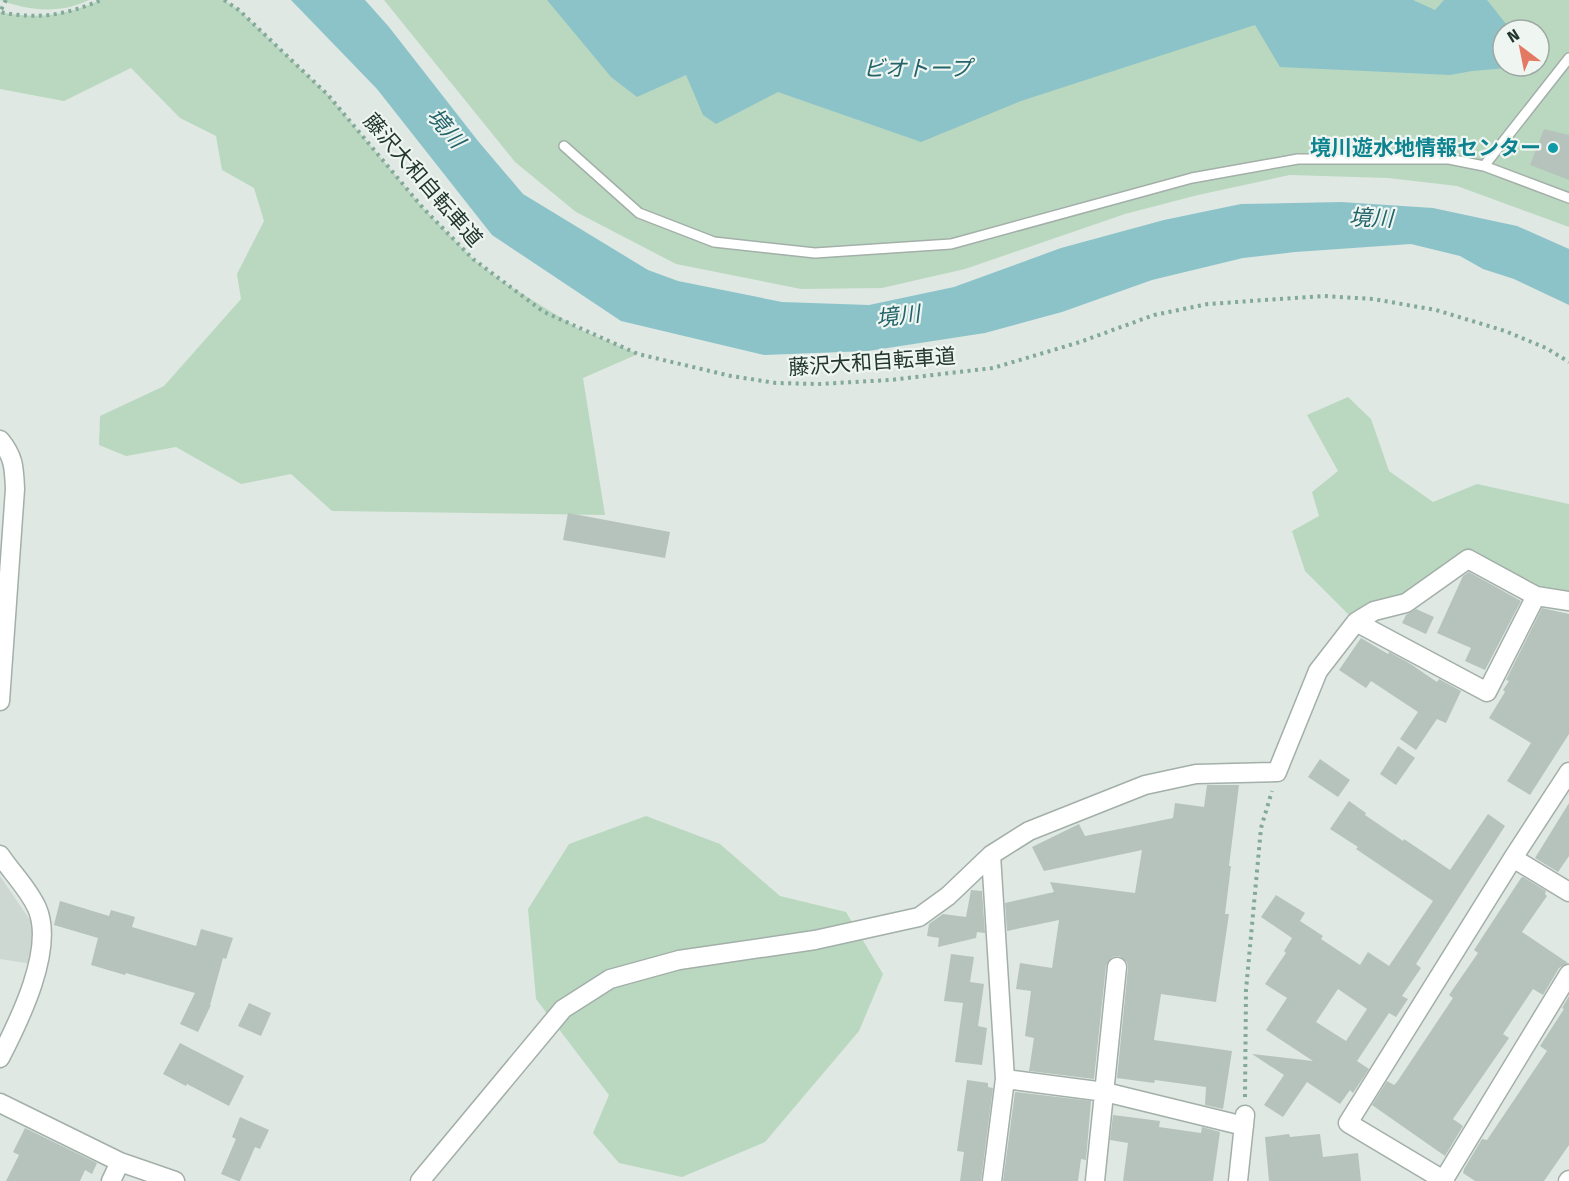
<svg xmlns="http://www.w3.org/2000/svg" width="1569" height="1181" font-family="'Fira Sans','Noto Sans JP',sans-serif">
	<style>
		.built { fill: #cdd8d2 }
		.green { fill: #bad8c0; fill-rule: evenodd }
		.water { fill: #8cc3c9 }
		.building { fill: #b5c3bc; fill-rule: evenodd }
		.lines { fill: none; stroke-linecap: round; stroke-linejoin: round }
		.lane-casing { stroke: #a3afa9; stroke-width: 12 }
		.street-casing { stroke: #a3afa9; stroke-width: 21 }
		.path { stroke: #82a99a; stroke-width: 4; stroke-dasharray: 3 4.5; stroke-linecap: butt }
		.lane { stroke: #fff; stroke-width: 9 }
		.street { stroke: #fff; stroke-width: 18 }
		.culture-dot { fill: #0f9aa8; stroke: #eff6f2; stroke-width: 2 }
		.labels { text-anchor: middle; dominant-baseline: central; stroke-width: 4.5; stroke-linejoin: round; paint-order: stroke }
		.culture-label { font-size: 21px; font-weight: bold; fill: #0d838f; stroke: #eff6f2; text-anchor: end }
		.street-label { font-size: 21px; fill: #22362f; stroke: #eff6f2 }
		.water-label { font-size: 22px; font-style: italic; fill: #23646b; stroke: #eff6f2 }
	</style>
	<rect width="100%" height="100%" fill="#dfe8e3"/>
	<!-- built -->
	<path class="built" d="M 0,876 L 32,923 L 34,941 L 32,964 L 0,959 Z"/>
	<!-- green -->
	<path class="green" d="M 0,0 L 89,0 C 60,14 30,11 0,0 Z
		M 101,0 L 224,0 L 239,10 L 328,95 L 423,208 L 473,259 L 503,282 L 579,329 L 638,354 L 583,378 L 605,515 L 332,511 L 291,474 L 241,484 L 176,447 L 126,456 L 99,445 L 100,416 L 164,386 L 241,299 L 237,274 L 264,221 L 254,188 L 222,170 L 216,136 L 180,118 L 131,68 L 64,101 L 0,89 L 0,12 C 38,20 66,15 101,0 Z
		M 384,0 L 1569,0 L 1569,227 L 1457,186 L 1388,178 L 1290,175 L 1198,195 L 1125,214 L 965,269 L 882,288 L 801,289 L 676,264 L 576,212 L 515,162 ZM 1503,30 L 1539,30 L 1539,66 L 1503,66 Z
		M 1348,397 L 1371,419 L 1389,471 L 1433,502 L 1477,484 L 1569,504 L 1569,601 L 1468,560 L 1356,622 L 1305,571 L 1292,531 L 1319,516 L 1312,492 L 1338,471 L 1307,415 Z
		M 646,816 L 720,844 L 780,896 L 846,912 L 883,974 L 859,1031 L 765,1142 L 682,1177 L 619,1163 L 593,1133 L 609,1095 L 536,999 L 528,909 L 569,844 Z"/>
	<!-- water -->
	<path class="water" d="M 291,0 L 365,0 L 389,27 L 478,141 L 523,194 L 648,270 L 678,281 L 782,302 L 869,305 L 954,287 L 1061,248 L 1164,220 L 1241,204 L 1341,202 L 1433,208 L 1517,226 L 1569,249 L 1569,305 L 1514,279 L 1483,269 L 1460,256 L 1411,244 L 1295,252 L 1243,258 L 1152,280 L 1062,312 L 985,333 L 868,351 L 764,355 L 621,321 L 492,235 L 377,89 Z
		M 547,0 L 1413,0 L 1435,10 L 1444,0 L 1487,0 L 1511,30 L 1503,30 L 1503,66 L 1509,66 L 1507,68 L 1472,71 L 1450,75 L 1280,67 L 1255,25 L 1021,101 L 921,142 L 778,92 L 716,124 L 703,115 L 686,75 L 637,97 L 611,77 Z"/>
	<!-- building -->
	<path class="building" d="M 1544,129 L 1569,135 L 1569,180 L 1530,165 Z
		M 568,513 L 670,532 L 665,558 L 563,540 Z
		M 1469,572 L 1521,601 L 1485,670 L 1465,661 L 1471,648 L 1437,633 L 1463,576 Z
		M 1542,608 L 1569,614 L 1569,734 L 1530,795 L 1507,781 L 1531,743 L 1489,718 L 1505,692 L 1503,690 L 1509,681 L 1506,680 Z
		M 1416,609 L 1434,617 L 1426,634 L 1402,623 L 1406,615 Z
		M 1361,638 L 1388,654 L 1389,652 L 1409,663 L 1437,682 L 1439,679 L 1461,691 L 1446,723 L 1437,719 L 1416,750 L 1400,739 L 1418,712 L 1371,681 L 1366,688 L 1339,670 Z
		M 1398,746 L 1415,758 L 1396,785 L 1380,774 Z
		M 1320,759 L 1350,780 L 1338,797 L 1308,777 Z
		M 1207,785 L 1239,785 L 1229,866 L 1231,866 L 1225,914 L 1229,914 L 1216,1002 L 1161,994 L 1154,1040 L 1232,1051 L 1223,1109 L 1205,1105 L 1206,1087 L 1155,1080 L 1154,1083 L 1117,1078 L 1128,968 L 1127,962 L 1119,956 L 1112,957 L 1106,966 L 1094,1079 L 1029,1071 L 1034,1038 L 1025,1036 L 1031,991 L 1016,989 L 1020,963 L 1052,968 L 1059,920 L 1007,931 L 1005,903 L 1054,892 L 1050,882 L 1135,893 L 1142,850 L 1044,871 L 1032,847 L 1079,824 L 1085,836 L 1173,818 L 1175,803 L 1204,807 Z
		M 1349,801 L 1366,813 L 1365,815 L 1403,841 L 1404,839 L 1450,870 L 1488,814 L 1505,826 L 1416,964 L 1421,968 L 1402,996 L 1408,999 L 1396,1017 L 1389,1013 L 1357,1061 L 1369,1069 L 1353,1093 L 1350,1090 L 1340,1104 L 1307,1082 L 1283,1117 L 1264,1105 L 1284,1075 L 1252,1054 L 1313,1061 L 1266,1030 L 1287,998 L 1265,984 L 1286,953 L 1284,951 L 1292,938 L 1261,917 L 1276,895 L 1305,913 L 1300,921 L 1323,936 L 1321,939 L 1360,965 L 1368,952 L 1389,966 L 1433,901 L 1356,849 L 1358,847 L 1330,829 ZM 1338,989 L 1367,1009 L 1346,1041 L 1316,1022 Z
		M 1569,803 L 1569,856 L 1558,872 L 1535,858 Z
		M 1523,877 L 1546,891 L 1545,894 L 1547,896 L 1522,932 L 1568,963 L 1559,968 L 1543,995 L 1533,989 L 1503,1034 L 1509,1038 L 1453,1119 L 1463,1126 L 1445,1156 L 1372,1105 L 1387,1081 L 1394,1085 L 1397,1082 L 1453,998 L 1449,995 L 1478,953 L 1474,950 L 1521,878 Z
		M 971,890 L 982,891 L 985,933 L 977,932 L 976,938 L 938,947 L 939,938 L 927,936 L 929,924 L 943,914 L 966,917 Z
		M 60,901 L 109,916 L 111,910 L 135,917 L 132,927 L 196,946 L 201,929 L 233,938 L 226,959 L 223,958 L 210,1005 L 211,1005 L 198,1032 L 180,1024 L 195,993 L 126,973 L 125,975 L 91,965 L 98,938 L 54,925 Z
		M 951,954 L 974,957 L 970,982 L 984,984 L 978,1026 L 987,1028 L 982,1065 L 955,1062 L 963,1003 L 944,1001 Z
		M 1569,996 L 1569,1145 L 1544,1181 L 1475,1181 L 1463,1173 L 1464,1169 L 1482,1139 L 1487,1140 L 1547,1051 L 1540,1046 L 1564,1009 L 1562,1008 Z
		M 249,1003 L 271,1013 L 261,1036 L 238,1026 Z
		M 180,1043 L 244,1076 L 229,1106 L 187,1084 L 186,1086 L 163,1074 Z
		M 967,1080 L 988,1083 L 988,1087 L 993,1088 L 981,1181 L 960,1181 L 964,1152 L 957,1151 Z
		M 1015,1092 L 1091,1101 L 1086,1160 L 1081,1159 L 1078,1181 L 1003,1181 Z
		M 1113,1115 L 1160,1121 L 1159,1127 L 1201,1133 L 1202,1127 L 1220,1132 L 1213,1181 L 1123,1181 L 1128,1143 L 1110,1140 Z
		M 240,1117 L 269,1130 L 260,1149 L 255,1147 L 240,1181 L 238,1181 L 221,1174 L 236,1139 L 232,1137 Z
		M 25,1128 L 97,1163 L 92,1174 L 85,1170 L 80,1181 L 6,1181 L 19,1155 L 13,1152 Z
		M 1289,1134 L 1290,1137 L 1320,1134 L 1323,1157 L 1358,1153 L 1361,1181 L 1269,1181 L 1265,1137 Z"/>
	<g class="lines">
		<defs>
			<path id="lane" d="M 564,146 L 639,213 L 714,242 L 815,253 L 951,244 L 1192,178 L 1298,159 L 1449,159 L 1484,166 L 1569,198
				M 1484,166 L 1569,58"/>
			<path id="street" d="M 0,440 C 14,457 14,467 15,489 L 0,701
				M 1356,622 L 1374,611 L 1406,603 L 1468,559 L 1536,596
				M 0,855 C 12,873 28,888 37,908 C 55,949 19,1021 0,1058
				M 991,855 L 1005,1079 L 992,1181
				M 1513,858 L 1569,892
				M 1005,1079 L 1105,1092 L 1244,1126
				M 0,1103 L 120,1162 L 175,1181
				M 111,1181 L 120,1162
				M 420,1181 L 563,1009 L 610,979 L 679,960 L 815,940 L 919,917 L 948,896 L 991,855 L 1029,831 L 1145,785 L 1196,774 L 1277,772 L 1318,671 L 1356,622 L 1487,692 L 1536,596 L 1569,601
				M 1095,1181 L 1117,967
				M 1238,1181 L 1245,1115
				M 1443,1181 L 1569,974
				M 1445,1181 L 1348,1123 L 1513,858 L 1569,772
				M 1568,1181 L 1569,1180"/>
		</defs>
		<!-- lane casing -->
		<use href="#lane" class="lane-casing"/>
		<!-- street casing -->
		<use href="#street" class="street-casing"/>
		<!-- path -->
		<path class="path" d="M 6,0 L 0,12 C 38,20 66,15 101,0
			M 224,0 L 239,10 L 328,95 L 423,208 L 473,259 L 544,312 L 638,354 L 731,376 L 776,383 L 819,384 L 890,380 L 993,368 L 1080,342 L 1154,315 L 1208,304 L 1323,296 L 1373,299 L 1436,310 L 1505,331 L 1546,348 L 1569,362
			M 1245,1097 L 1246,990 L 1261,828 L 1272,791"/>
		<!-- lane -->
		<use href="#lane" class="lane"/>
		<!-- street -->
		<use href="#street" class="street"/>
	</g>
	<!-- markers -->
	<circle class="culture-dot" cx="1553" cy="148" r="6"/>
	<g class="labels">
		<!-- culture labels -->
		<g class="culture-label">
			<text x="1541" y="148">境川遊水地情報センター</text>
		</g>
		<!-- street labels -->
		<g class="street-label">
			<text transform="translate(423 180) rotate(49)">藤沢大和自転車道</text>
			<text transform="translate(872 362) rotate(-4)">藤沢大和自転車道</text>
		</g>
		<!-- water labels -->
		<g class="water-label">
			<text x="917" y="68">ビオトープ</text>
			<text transform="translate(446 128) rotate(50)">境川</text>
			<text transform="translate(1371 218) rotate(2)">境川</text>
			<text transform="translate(898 316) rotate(-7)">境川</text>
		</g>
	</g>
	<!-- north arrow -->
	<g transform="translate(1521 48) rotate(328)"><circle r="28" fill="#eff6f2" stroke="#9da9a4" stroke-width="1.5"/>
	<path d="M0-4.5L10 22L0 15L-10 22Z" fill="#e37962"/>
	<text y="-9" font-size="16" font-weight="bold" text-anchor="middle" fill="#22362f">N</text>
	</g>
</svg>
